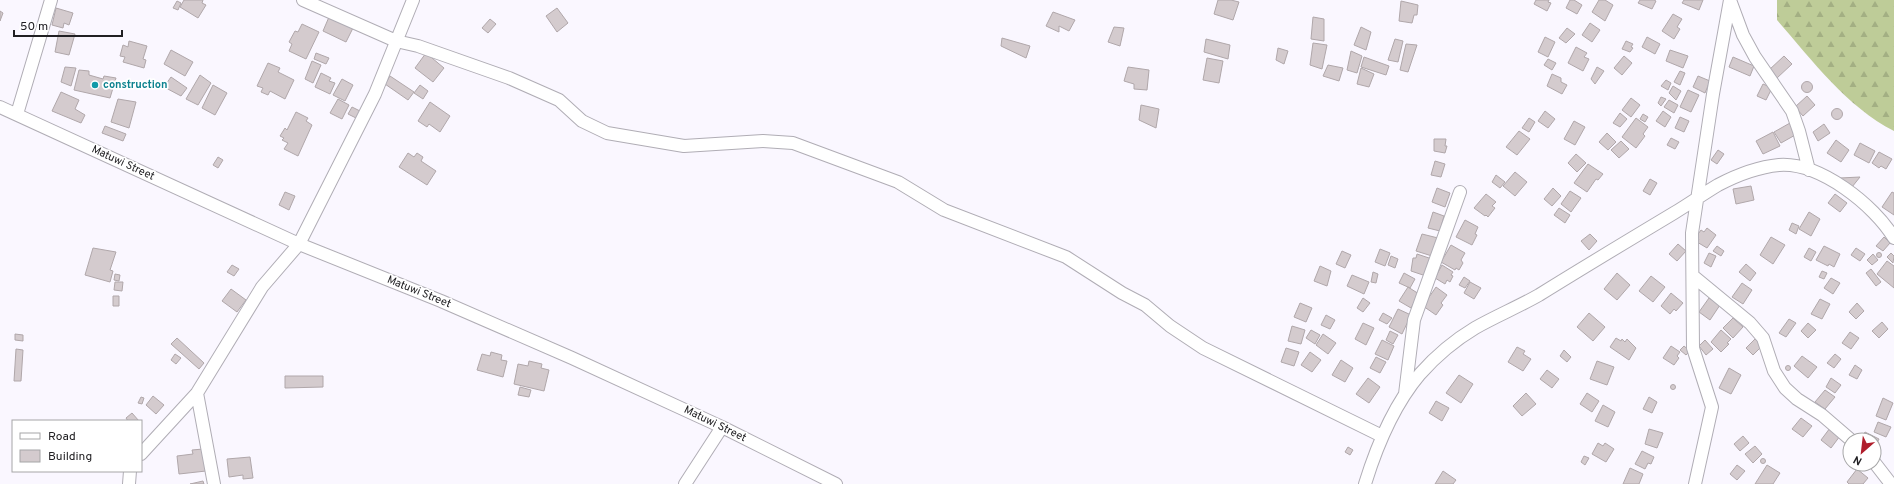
<svg xmlns="http://www.w3.org/2000/svg" width="1894" height="484" font-family="Overpass,sans-serif">
	<style>
		.forest { fill: url(#forest-firs) }
		.building { fill: #d4cbce; stroke: #b0a7aa }
		.lines { fill: none; stroke-linecap: round; stroke-linejoin: round }
		.street-casing { stroke: #b0adb5; stroke-width: 14 }
		.street { stroke: #fff; stroke-width: 12 }
		.culture-dot { fill: #0f9aa8; stroke: #fff; stroke-width: 1.5 }
		.labels { text-anchor: middle; dominant-baseline: central; stroke-width: 3.5; stroke-linejoin: round; paint-order: stroke }
		.culture-label { font-size: 11px; font-weight: bold; fill: #0d838f; stroke: #fff; text-anchor: start }
		.street-label { font-size: 11px; fill: #212023; stroke: #fff }
	</style>
	<defs>
		<pattern id="forest-firs" width="22" height="20" patternUnits="userSpaceOnUse"><rect width="22" height="20" fill="#becc98"/><path d="M5 1l3.5 6h-7zM16 11l3.5 6h-7z" fill="#a3af83"/></pattern>
	</defs>
	<rect width="100%" height="100%" fill="#faf7ff"/>
	<!-- forest -->
	<path class="forest" d="M 1777,0 L 1894,0 L 1894,131 C 1846,106 1812,60 1777,20 Z"/>
	<!-- building -->
	<path class="building" d="M 184,0 L 203,0 L 202,3 L 206,5 L 198,18 L 180,7 Z
		M 1218,0 L 1231,0 L 1239,2 L 1233,20 L 1214,14 Z
		M 1536,0 L 1549,0 L 1548,2 L 1551,3 L 1547,11 L 1534,4 Z
		M 1570,0 L 1574,0 L 1582,5 L 1577,14 L 1566,8 Z
		M 1599,0 L 1605,0 L 1613,5 L 1605,21 L 1592,12 Z
		M 1640,0 L 1654,0 L 1656,1 L 1652,9 L 1638,3 Z
		M 1684,0 L 1703,0 L 1699,10 L 1682,3 Z
		M 177,1 L 181,3 L 178,10 L 173,8 Z
		M 1401,1 L 1418,5 L 1417,15 L 1414,15 L 1412,23 L 1399,21 Z
		M 56,8 L 73,13 L 69,25 L 64,23 L 63,28 L 52,25 Z
		M 557,8 L 568,23 L 557,32 L 546,16 Z
		M 0,11 L 3,13 L 0,21 Z
		M 1053,12 L 1075,20 L 1069,31 L 1059,26 L 1059,32 L 1046,26 Z
		M 1673,14 L 1682,19 L 1677,27 L 1680,29 L 1674,39 L 1662,31 Z
		M 329,17 L 353,28 L 346,42 L 323,31 Z
		M 1313,17 L 1324,19 L 1324,41 L 1311,39 Z
		M 490,19 L 496,24 L 488,33 L 482,28 Z
		M 1590,23 L 1600,30 L 1592,42 L 1582,35 Z
		M 302,24 L 319,32 L 306,59 L 289,51 L 292,44 L 289,42 L 295,31 L 298,32 Z
		M 1114,27 L 1124,28 L 1120,46 L 1108,42 Z
		M 1361,27 L 1371,32 L 1366,50 L 1354,45 Z
		M 1567,28 L 1575,34 L 1566,43 L 1559,38 Z
		M 59,31 L 75,34 L 69,55 L 55,52 Z
		M 1545,37 L 1555,42 L 1548,57 L 1538,52 Z
		M 1647,37 L 1660,44 L 1655,54 L 1642,47 Z
		M 1002,38 L 1030,46 L 1026,58 L 1001,46 Z
		M 1206,39 L 1230,45 L 1228,59 L 1204,52 Z
		M 1395,39 L 1403,41 L 1398,62 L 1388,60 Z
		M 129,41 L 147,46 L 143,59 L 146,60 L 144,68 L 123,62 L 125,57 L 120,56 L 123,45 L 128,47 Z
		M 1626,41 L 1633,44 L 1631,47 L 1633,48 L 1630,52 L 1622,49 Z
		M 1313,43 L 1327,45 L 1322,69 L 1310,65 Z
		M 1406,44 L 1417,45 L 1408,72 L 1400,70 Z
		M 1576,47 L 1587,53 L 1584,57 L 1589,59 L 1583,71 L 1568,63 Z
		M 1278,48 L 1288,51 L 1284,64 L 1276,60 Z
		M 171,50 L 193,62 L 185,76 L 164,64 Z
		M 1670,50 L 1688,56 L 1683,68 L 1666,61 Z
		M 1351,51 L 1362,56 L 1357,73 L 1347,70 Z
		M 316,53 L 329,58 L 326,64 L 314,59 Z
		M 426,53 L 444,68 L 433,82 L 415,68 Z
		M 1624,56 L 1632,63 L 1622,75 L 1614,68 Z
		M 1784,56 L 1792,64 L 1777,78 L 1769,70 Z
		M 1364,57 L 1389,66 L 1386,75 L 1361,67 Z
		M 1733,57 L 1754,66 L 1750,76 L 1729,67 Z
		M 1207,58 L 1223,61 L 1219,83 L 1203,80 Z
		M 1548,59 L 1556,63 L 1552,70 L 1544,65 Z
		M 312,61 L 321,65 L 313,83 L 305,79 Z
		M 268,63 L 280,68 L 278,72 L 294,80 L 285,99 L 270,91 L 268,95 L 261,92 L 263,88 L 257,86 Z
		M 1328,65 L 1343,68 L 1339,81 L 1323,76 Z
		M 65,67 L 76,68 L 71,86 L 61,82 Z
		M 1128,67 L 1149,70 L 1147,90 L 1134,89 L 1134,84 L 1124,81 Z
		M 1597,67 L 1604,71 L 1595,84 L 1591,79 Z
		M 1361,68 L 1374,74 L 1369,87 L 1357,84 Z
		M 79,70 L 89,71 L 89,75 L 103,79 L 104,76 L 116,78 L 110,98 L 74,90 Z
		M 1680,71 L 1685,73 L 1680,85 L 1674,82 Z
		M 321,73 L 331,78 L 329,81 L 335,83 L 330,94 L 315,87 Z
		M 1552,74 L 1561,78 L 1561,82 L 1567,85 L 1562,94 L 1547,86 Z
		M 200,75 L 211,83 L 198,105 L 186,99 Z
		M 390,76 L 414,92 L 408,100 L 385,84 Z
		M 1698,76 L 1710,81 L 1705,93 L 1693,87 Z
		M 171,77 L 187,88 L 181,96 L 164,87 Z
		M 342,79 L 353,85 L 345,101 L 333,95 Z
		M 1666,80 L 1671,83 L 1668,90 L 1661,86 Z
		M1801.5 87a5.5 5.5 0 1 1 11 0a5.5 5.5 0 1 1-11 0Z
		M 1763,84 L 1772,88 L 1766,100 L 1757,96 Z
		M 213,85 L 227,93 L 215,115 L 202,108 Z
		M 420,85 L 428,91 L 423,99 L 414,93 Z
		M 1673,86 L 1681,91 L 1676,100 L 1669,93 Z
		M 1688,90 L 1699,95 L 1691,112 L 1680,107 Z
		M 61,92 L 79,100 L 75,109 L 85,115 L 81,123 L 52,111 Z
		M 1807,96 L 1815,105 L 1803,116 L 1795,107 Z
		M 1661,97 L 1666,99 L 1661,106 L 1658,103 Z
		M 1631,98 L 1640,105 L 1631,117 L 1622,110 Z
		M 118,99 L 136,102 L 129,128 L 111,122 Z
		M 338,99 L 349,105 L 342,119 L 330,113 Z
		M 1669,100 L 1678,105 L 1674,113 L 1664,107 Z
		M 430,102 L 450,116 L 440,132 L 429,124 L 427,127 L 418,121 Z
		M 1141,105 L 1159,109 L 1156,128 L 1139,120 Z
		M 352,107 L 360,111 L 356,118 L 348,114 Z
		M1831.5 114a5.5 5.5 0 1 1 11 0a5.5 5.5 0 1 1-11 0Z
		M 1545,111 L 1555,119 L 1548,128 L 1538,121 Z
		M 1663,111 L 1671,117 L 1665,127 L 1656,121 Z
		M 296,112 L 308,118 L 306,121 L 312,125 L 298,156 L 284,149 L 288,143 L 282,140 L 284,138 L 280,136 L 285,128 L 287,130 Z
		M 1620,113 L 1627,119 L 1620,127 L 1613,123 Z
		M 1643,114 L 1648,117 L 1645,122 L 1640,119 Z
		M 1680,117 L 1689,121 L 1684,132 L 1675,128 Z
		M 1529,118 L 1535,122 L 1529,132 L 1522,128 Z
		M 1636,118 L 1648,127 L 1643,134 L 1645,136 L 1636,148 L 1622,137 Z
		M 1574,121 L 1585,127 L 1575,145 L 1564,139 Z
		M 1790,123 L 1797,134 L 1781,143 L 1774,132 Z
		M 1824,124 L 1830,133 L 1818,141 L 1813,132 Z
		M 105,126 L 126,134 L 123,141 L 102,133 Z
		M 1519,131 L 1530,139 L 1517,155 L 1506,147 Z
		M 1773,132 L 1780,146 L 1763,154 L 1756,141 Z
		M 1607,133 L 1616,142 L 1608,150 L 1599,142 Z
		M 1671,138 L 1679,142 L 1675,149 L 1667,145 Z
		M 1434,139 L 1446,139 L 1445,146 L 1447,146 L 1445,153 L 1434,151 Z
		M 1836,140 L 1849,150 L 1841,162 L 1827,153 Z
		M 1621,141 L 1629,149 L 1619,158 L 1611,150 Z
		M 1860,143 L 1875,151 L 1869,163 L 1854,155 Z
		M 1718,150 L 1724,154 L 1717,164 L 1711,160 Z
		M 1879,152 L 1892,159 L 1886,169 L 1881,166 L 1879,168 L 1872,163 Z
		M 408,153 L 414,157 L 417,153 L 423,157 L 421,161 L 436,171 L 427,185 L 399,167 Z
		M 1576,154 L 1586,163 L 1577,172 L 1568,163 Z
		M 218,157 L 223,160 L 218,168 L 213,165 Z
		M 1435,161 L 1445,164 L 1441,177 L 1431,175 Z
		M 1588,164 L 1603,174 L 1598,180 L 1596,179 L 1587,192 L 1574,183 Z
		M 1515,172 L 1527,182 L 1515,196 L 1503,186 Z
		M 1496,175 L 1505,182 L 1500,188 L 1492,182 Z
		M 1860,177 L 1852,187 L 1840,178 Z
		M 1650,179 L 1657,183 L 1650,195 L 1643,191 Z
		M 1751,186 L 1754,200 L 1736,204 L 1733,189 Z
		M 1437,188 L 1450,193 L 1445,207 L 1432,202 Z
		M 1553,188 L 1561,196 L 1552,206 L 1544,199 Z
		M 1570,191 L 1581,198 L 1571,212 L 1561,204 Z
		M 285,192 L 295,196 L 289,210 L 279,205 Z
		M 1892,192 L 1894,193 L 1894,215 L 1882,207 Z
		M 1486,194 L 1496,202 L 1492,206 L 1495,208 L 1488,217 L 1486,215 L 1485,216 L 1474,208 Z
		M 1835,194 L 1847,203 L 1840,212 L 1828,203 Z
		M 1559,208 L 1570,215 L 1565,223 L 1554,215 Z
		M 1433,212 L 1444,216 L 1440,231 L 1428,228 Z
		M 1809,212 L 1820,219 L 1811,236 L 1799,229 Z
		M 1465,220 L 1478,227 L 1475,234 L 1477,235 L 1472,245 L 1456,237 Z
		M 1792,223 L 1799,226 L 1796,234 L 1789,230 Z
		M 1707,228 L 1716,235 L 1707,248 L 1697,242 L 1699,239 L 1696,237 L 1701,230 L 1704,232 Z
		M 1422,234 L 1438,238 L 1432,256 L 1416,251 Z
		M 1590,234 L 1597,241 L 1589,250 L 1581,241 Z
		M 1771,237 L 1785,245 L 1773,264 L 1760,255 Z
		M 1884,237 L 1890,243 L 1883,251 L 1876,246 Z
		M 1678,244 L 1686,251 L 1677,261 L 1669,254 Z
		M 1451,245 L 1465,253 L 1461,260 L 1463,263 L 1459,270 L 1456,268 L 1455,270 L 1441,262 Z
		M 1717,246 L 1724,251 L 1721,256 L 1713,251 Z
		M 1824,246 L 1840,254 L 1834,267 L 1829,264 L 1828,266 L 1816,260 Z
		M 93,248 L 116,252 L 110,270 L 113,271 L 110,282 L 85,275 Z
		M 1809,248 L 1816,252 L 1811,261 L 1804,257 Z
		M 1856,248 L 1865,254 L 1860,261 L 1851,255 Z
		M 1380,249 L 1390,253 L 1385,266 L 1375,262 Z
		M 1342,251 L 1351,255 L 1345,268 L 1336,264 Z
		M1876.5 255a2.5 2.5 0 1 1 5 0a2.5 2.5 0 1 1-5 0Z
		M 1709,253 L 1716,256 L 1711,267 L 1704,263 Z
		M 1891,253 L 1894,256 L 1893,263 L 1887,257 Z
		M 1417,254 L 1432,259 L 1426,276 L 1411,271 L 1413,258 L 1416,258 Z
		M 1873,254 L 1878,260 L 1872,265 L 1867,260 Z
		M 1391,256 L 1398,259 L 1395,268 L 1388,265 Z
		M 1887,261 L 1894,266 L 1894,288 L 1877,274 Z
		M 1746,264 L 1756,273 L 1750,281 L 1739,272 Z
		M 232,265 L 239,269 L 234,276 L 227,272 Z
		M 1442,265 L 1453,272 L 1451,275 L 1453,276 L 1450,282 L 1447,280 L 1445,284 L 1435,278 Z
		M 1320,266 L 1331,271 L 1327,286 L 1314,281 Z
		M 1871,269 L 1881,282 L 1876,286 L 1866,273 Z
		M 1822,271 L 1827,273 L 1824,279 L 1819,277 Z
		M 1373,272 L 1378,274 L 1376,283 L 1371,282 Z
		M 1404,273 L 1415,279 L 1410,288 L 1399,283 Z
		M 1617,273 L 1630,285 L 1617,300 L 1604,289 Z
		M 115,274 L 120,275 L 119,281 L 114,280 Z
		M 1352,275 L 1369,282 L 1364,294 L 1347,286 Z
		M 1651,276 L 1665,287 L 1653,302 L 1639,291 Z
		M 1464,277 L 1470,281 L 1465,288 L 1459,285 Z
		M 1831,278 L 1840,283 L 1833,294 L 1824,288 Z
		M 115,282 L 123,282 L 122,291 L 114,290 Z
		M 1470,282 L 1481,288 L 1474,299 L 1464,293 Z
		M 1742,283 L 1752,290 L 1743,304 L 1732,297 Z
		M 1408,287 L 1419,294 L 1411,308 L 1399,301 Z
		M 1436,287 L 1447,295 L 1441,303 L 1443,305 L 1436,315 L 1423,306 Z
		M 231,289 L 246,300 L 237,312 L 222,301 Z
		M 1671,293 L 1683,303 L 1676,311 L 1674,309 L 1670,314 L 1661,306 Z
		M 113,296 L 119,296 L 119,306 L 113,306 Z
		M 1363,298 L 1370,303 L 1363,312 L 1357,308 Z
		M 1709,298 L 1720,305 L 1710,320 L 1699,312 Z
		M 1820,299 L 1830,304 L 1822,319 L 1811,314 Z
		M 1300,303 L 1312,308 L 1306,322 L 1294,317 Z
		M 1857,303 L 1864,311 L 1856,319 L 1849,312 Z
		M 1398,309 L 1411,315 L 1402,334 L 1389,327 Z
		M 1383,313 L 1392,318 L 1387,324 L 1379,320 Z
		M 1589,313 L 1605,327 L 1593,341 L 1577,327 Z
		M 1326,315 L 1335,320 L 1330,329 L 1321,325 Z
		M 1733,318 L 1743,327 L 1733,338 L 1723,328 Z
		M 1789,319 L 1796,323 L 1786,337 L 1779,333 Z
		M 1882,322 L 1888,329 L 1879,338 L 1872,331 Z
		M 1363,323 L 1374,328 L 1366,345 L 1355,339 Z
		M 1808,323 L 1816,330 L 1808,338 L 1801,331 Z
		M 1292,326 L 1305,330 L 1301,344 L 1288,341 Z
		M 1311,330 L 1320,335 L 1315,344 L 1306,338 Z
		M 1721,330 L 1731,339 L 1727,343 L 1729,344 L 1721,352 L 1711,342 Z
		M 1390,331 L 1398,335 L 1393,344 L 1386,340 Z
		M 1850,332 L 1859,338 L 1851,349 L 1842,343 Z
		M 15,334 L 23,335 L 23,341 L 15,340 Z
		M 1323,334 L 1336,343 L 1328,354 L 1316,345 Z
		M 177,338 L 204,363 L 199,369 L 171,344 Z
		M 1616,338 L 1621,341 L 1622,339 L 1625,342 L 1627,339 L 1636,348 L 1629,360 L 1610,347 Z
		M 1755,339 L 1762,346 L 1753,355 L 1746,348 Z
		M 1382,340 L 1394,346 L 1388,360 L 1375,354 Z
		M 1705,340 L 1713,349 L 1706,355 L 1699,346 Z
		M 1671,346 L 1680,352 L 1677,356 L 1679,358 L 1674,365 L 1663,358 Z
		M 1684,346 L 1690,351 L 1686,355 L 1680,350 Z
		M 1517,347 L 1525,351 L 1523,354 L 1531,359 L 1523,371 L 1508,362 Z
		M 1286,348 L 1299,352 L 1294,366 L 1281,362 Z
		M 16,349 L 23,350 L 21,381 L 14,381 Z
		M 1564,350 L 1571,357 L 1567,362 L 1560,356 Z
		M 491,352 L 502,355 L 501,360 L 507,361 L 503,377 L 477,370 L 482,354 L 490,356 Z
		M 1310,352 L 1321,360 L 1312,372 L 1301,365 Z
		M 175,354 L 181,358 L 176,364 L 171,360 Z
		M 1835,354 L 1841,359 L 1834,368 L 1827,363 Z
		M 1802,356 L 1817,367 L 1808,378 L 1794,366 Z
		M 1376,357 L 1386,362 L 1380,373 L 1370,368 Z
		M 1341,360 L 1353,368 L 1345,382 L 1332,375 Z
		M 529,361 L 542,364 L 541,368 L 549,370 L 544,391 L 514,384 L 518,364 L 528,366 Z
		M 1597,361 L 1614,367 L 1607,385 L 1590,379 Z
		M 1855,365 L 1862,370 L 1857,379 L 1849,375 Z
		M1785.5 368a2.5 2.5 0 1 1 5 0a2.5 2.5 0 1 1-5 0Z
		M 1729,368 L 1741,375 L 1731,394 L 1719,388 Z
		M 1547,370 L 1559,379 L 1552,388 L 1540,379 Z
		M 1459,375 L 1473,384 L 1461,403 L 1446,393 Z
		M 285,376 L 323,376 L 323,387 L 285,388 Z
		M 1368,378 L 1380,387 L 1369,403 L 1356,394 Z
		M 1831,378 L 1841,385 L 1835,393 L 1826,387 Z
		M1670.5 387a2.5 2.5 0 1 1 5 0a2.5 2.5 0 1 1-5 0Z
		M 520,387 L 531,390 L 529,397 L 518,395 Z
		M 1825,390 L 1835,397 L 1825,409 L 1815,402 Z
		M 1526,393 L 1536,404 L 1522,416 L 1513,406 Z
		M 1587,393 L 1599,401 L 1592,412 L 1580,404 Z
		M 153,396 L 164,405 L 156,414 L 146,405 Z
		M 141,397 L 144,398 L 142,404 L 138,403 Z
		M 1649,397 L 1657,402 L 1652,413 L 1643,409 Z
		M 1883,398 L 1893,403 L 1886,420 L 1876,416 Z
		M 1436,401 L 1449,408 L 1442,421 L 1429,413 Z
		M 1603,405 L 1615,412 L 1608,427 L 1595,421 Z
		M 132,413 L 139,421 L 128,421 L 126,418 Z
		M 1801,418 L 1812,426 L 1803,437 L 1792,429 Z
		M 1878,422 L 1891,427 L 1886,437 L 1874,432 Z
		M 1830,428 L 1840,436 L 1831,448 L 1821,440 Z
		M 1649,429 L 1663,433 L 1657,448 L 1645,444 Z
		M 1865,432 L 1879,439 L 1874,449 L 1874,440 L 1860,440 Z
		M 1743,436 L 1749,443 L 1740,451 L 1734,444 Z
		M 1598,443 L 1603,446 L 1605,443 L 1614,449 L 1606,462 L 1592,454 Z
		M 1755,446 L 1762,454 L 1753,463 L 1745,454 Z
		M 1348,447 L 1353,450 L 1350,455 L 1345,452 Z
		M 203,449 L 206,471 L 179,474 L 177,456 L 193,454 L 192,450 Z
		M 1642,451 L 1654,457 L 1651,464 L 1648,463 L 1645,469 L 1635,464 Z
		M 1584,456 L 1589,458 L 1585,465 L 1581,462 Z
		M 250,457 L 253,478 L 243,479 L 243,475 L 229,477 L 227,459 Z
		M1760.5 461a2.5 2.5 0 1 1 5 0a2.5 2.5 0 1 1-5 0Z
		M 1737,465 L 1745,471 L 1737,480 L 1730,474 Z
		M 1767,465 L 1780,473 L 1773,484 L 1755,484 Z
		M 1630,468 L 1643,474 L 1639,484 L 1623,484 Z
		M 1857,469 L 1868,478 L 1863,484 L 1849,484 L 1847,482 Z
		M 1443,471 L 1456,480 L 1453,484 L 1435,484 Z
		M 203,481 L 204,484 L 190,484 Z"/>
	<g class="lines">
		<defs>
			<path id="street" d="M 303,0 L 396,41 L 418,46 L 509,78 L 559,100 L 582,121 L 607,133 L 684,146 L 763,141 L 793,143 L 898,182 L 944,210 L 1066,257 L 1122,293 L 1145,305 L 1170,326 L 1203,348 L 1382,436
				M 1730,0 L 1743,35 L 1755,57 L 1792,111 L 1799,131 L 1809,170
				M 0,107 L 299,244 L 441,301 L 572,358 L 722,427 L 836,484
				M 17,114 L 51,0
				M 1693,276 L 1750,323 L 1763,338 L 1774,371 L 1785,388 L 1797,399 L 1822,415 L 1851,440
				M 197,393 L 214,484
				M 1405,394 L 1414,320 L 1460,192
				M 141,454 L 197,393 L 262,287 L 299,244 L 375,94 L 413,0
				M 1874,462 L 1891,484
				M 129,484 L 130,471
				M 685,484 L 722,427
				M 1365,484 C 1377,445 1393,406 1420,374 C 1435,357 1455,340 1475,328 C 1496,316 1518,307 1539,295 C 1584,267 1629,240 1674,213 C 1689,204 1703,194 1718,185 C 1737,175 1758,167 1779,165 C 1820,162 1874,205 1894,238
				M 1695,484 L 1712,407 L 1693,348 L 1692,233 L 1713,94 L 1730,0"/>
		</defs>
		<!-- street casing -->
		<use href="#street" class="street-casing"/>
		<!-- street -->
		<use href="#street" class="street"/>
	</g>
	<!-- markers -->
	<circle class="culture-dot" cx="95" cy="85" r="4"/>
	<g class="labels">
		<!-- culture labels -->
		<g class="culture-label">
			<text x="103" y="85">construction</text>
		</g>
		<!-- street labels -->
		<g class="street-label">
			<text transform="translate(123 163) rotate(25)">Matuwi Street</text>
			<text transform="translate(419 292) rotate(22)">Matuwi Street</text>
			<text transform="translate(715 424) rotate(26)">Matuwi Street</text>
		</g>
	</g>
	<!-- legend -->
	<rect x="12" y="420" width="130" height="52" fill="#ffffff" stroke="#a6a6a7"/>
	<rect x="20" y="433" width="20" height="6" fill="#ffffff" stroke="#a6a6a7"/>
	<text x="48" y="440" font-size="12" fill="#212023">Road</text>
	<rect x="20" y="450" width="20" height="12" fill="#d4cbce" stroke="#a6a6a7"/>
	<text x="48" y="460" font-size="12" fill="#212023">Building</text>
	<!-- north arrow -->
	<g transform="translate(1862 452) rotate(208)"><circle r="19" fill="#ffffff" stroke="#a6a6a7"/>
	<path d="M0-3L7 15L0 10L-7 15Z" fill="#b01e2c"/>
	<text y="-6" font-size="11" font-weight="bold" text-anchor="middle" fill="#212023">N</text>
	</g>
	<!-- scale -->
	<path d="M14 30v6h108v-6" fill="none" stroke="#212023" stroke-width="2"/>
	<text x="20" y="30" font-size="12" fill="#212023" stroke="#ffffff" stroke-width="3" paint-order="stroke">50 m</text>
</svg>
